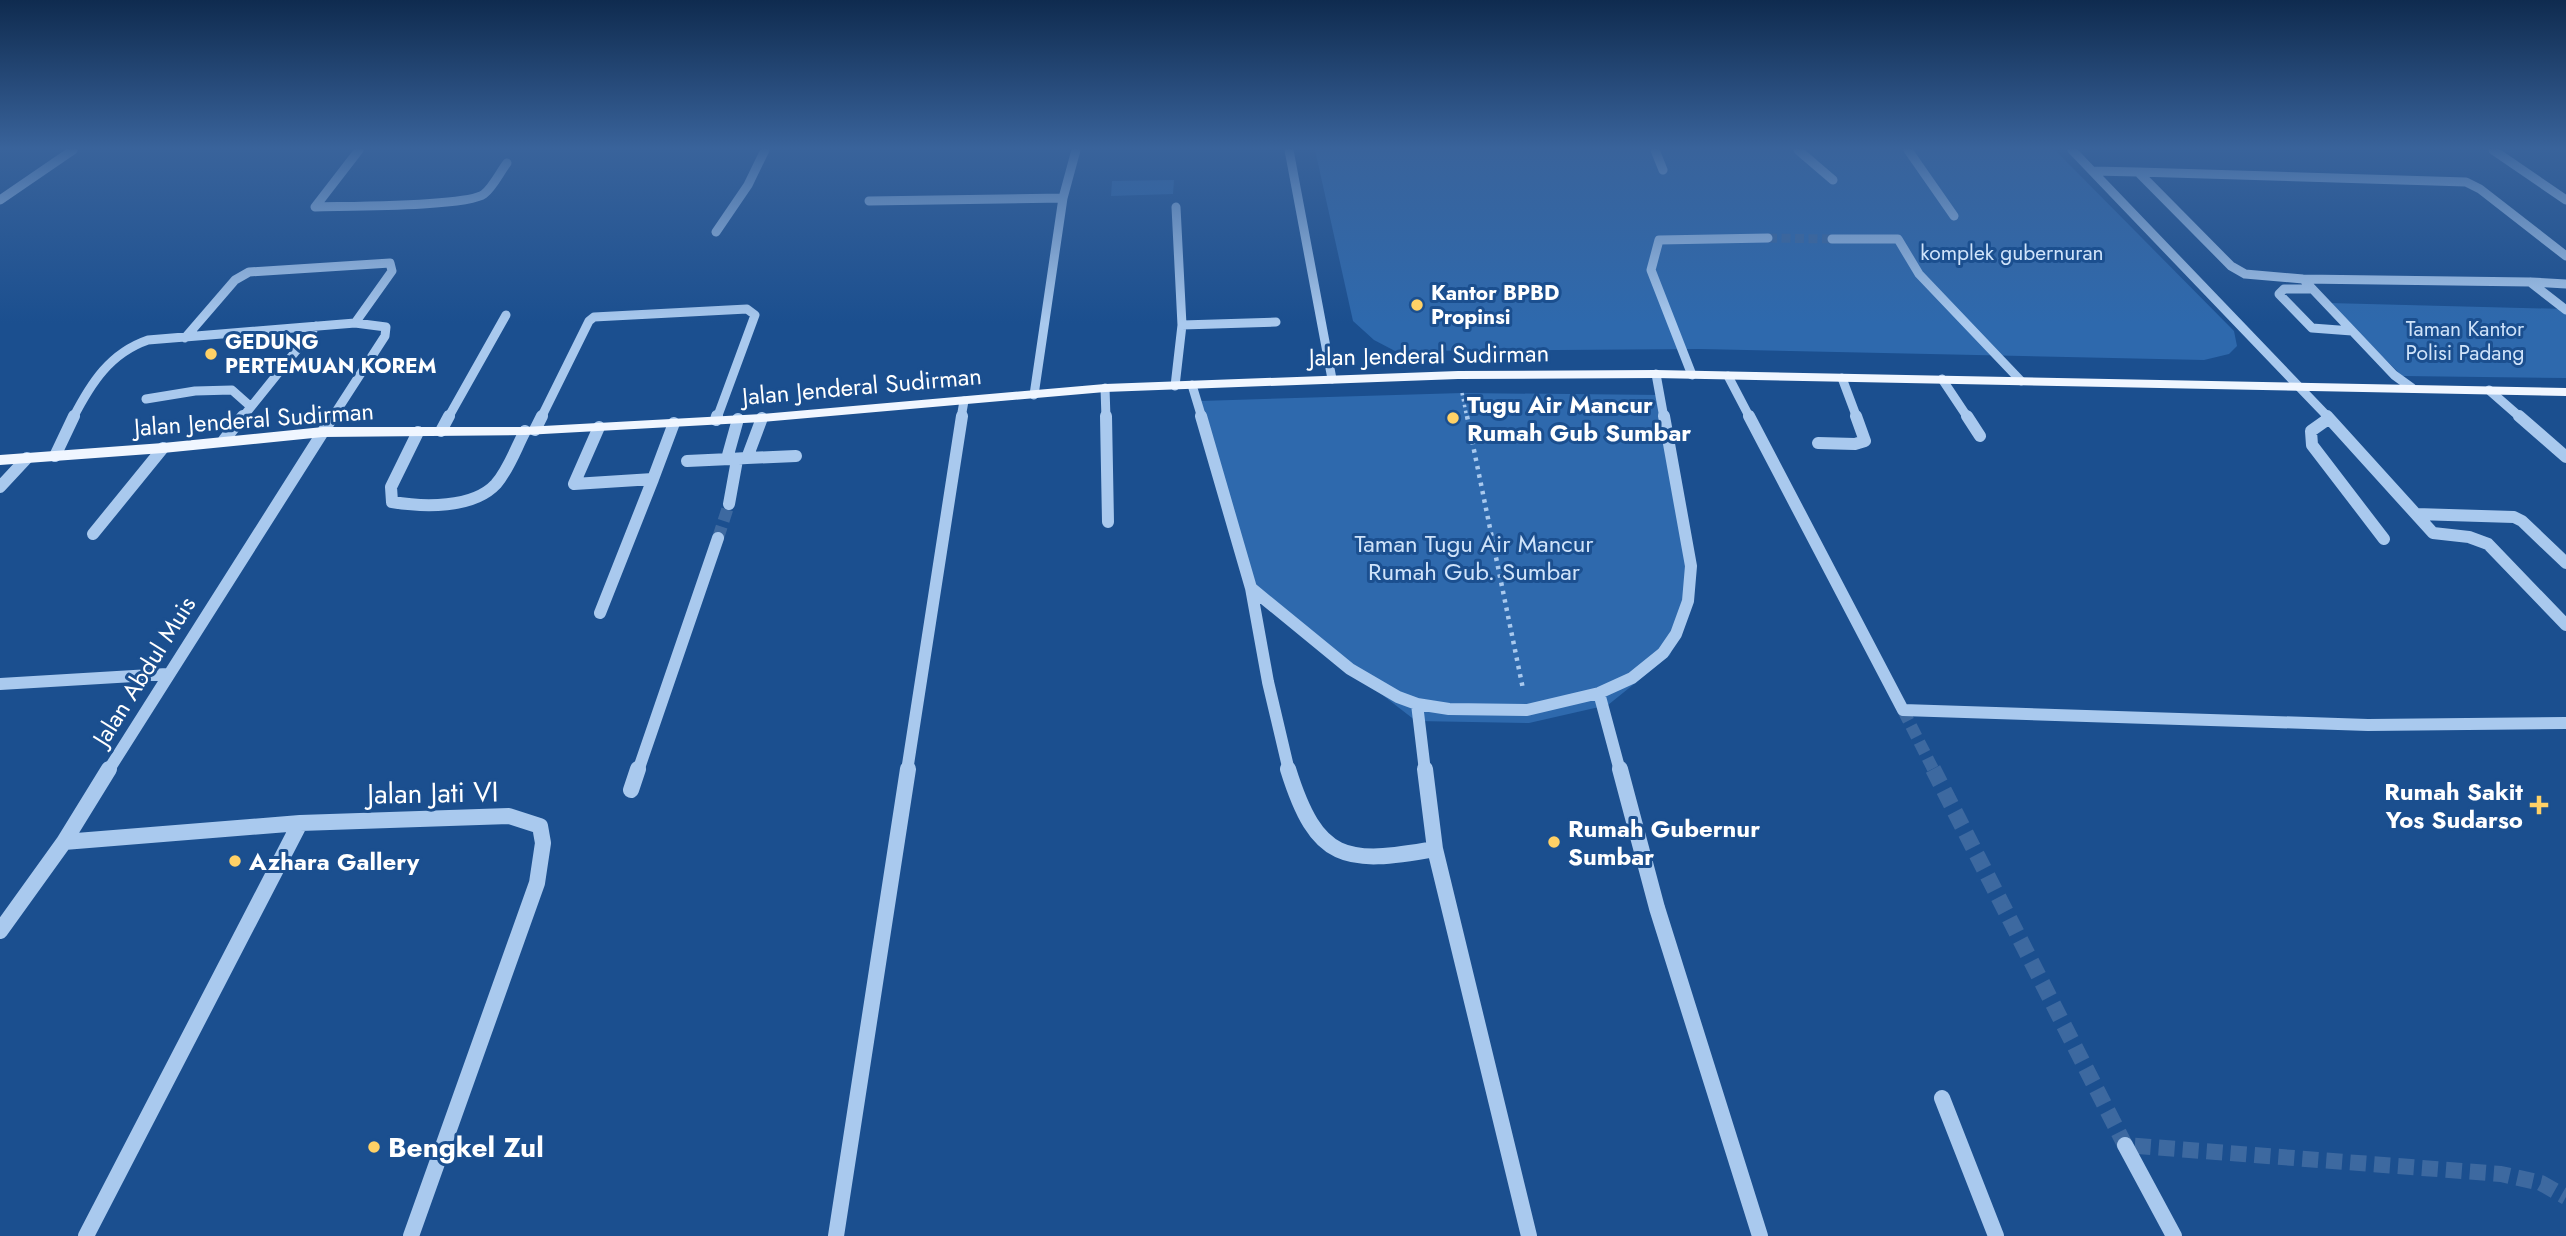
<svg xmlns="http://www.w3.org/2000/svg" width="2566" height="1236" font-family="Jost,sans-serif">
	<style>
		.green { fill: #2e69ad }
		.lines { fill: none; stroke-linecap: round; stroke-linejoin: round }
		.minor-tunnel-far2 { stroke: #3d69a0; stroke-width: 9; stroke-dasharray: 9 4.5; stroke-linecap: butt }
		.minor-tunnel-far1 { stroke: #3d69a0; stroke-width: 12; stroke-dasharray: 12 6; stroke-linecap: butt }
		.minor-tunnel { stroke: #3d69a0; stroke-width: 16; stroke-dasharray: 16 8; stroke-linecap: butt }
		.path-far1 { stroke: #a9c9ee; stroke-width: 3.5; stroke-dasharray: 2.5 3.5; stroke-linecap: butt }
		.path { stroke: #a9c9ee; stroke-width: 4.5; stroke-dasharray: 3.5 5; stroke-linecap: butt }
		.minor-far2 { stroke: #a9c9ee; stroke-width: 9 }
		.minor-far1 { stroke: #a9c9ee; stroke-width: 12 }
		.minor { stroke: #a9c9ee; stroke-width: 16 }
		.major { fill: #f0f6ff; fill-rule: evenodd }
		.poi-dot { fill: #ffd166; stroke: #1b4f8f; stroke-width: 2.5 }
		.labels { text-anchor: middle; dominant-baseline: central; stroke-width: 6; stroke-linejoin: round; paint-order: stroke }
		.far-park-label { font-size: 21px; fill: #cfe3fa; stroke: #1b4f8f }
		.far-poi-label { font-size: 21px; font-weight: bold; fill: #fff; stroke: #1b4f8f; text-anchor: start }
		.street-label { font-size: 24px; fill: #fff; stroke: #1b4f8f }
		.poi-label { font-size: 24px; font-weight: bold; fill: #fff; stroke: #1b4f8f; text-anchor: start }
		.park-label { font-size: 24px; fill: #cfe3fa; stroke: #1b4f8f }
		.near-street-label { font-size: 28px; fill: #fff; stroke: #1b4f8f }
		.near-poi-label { font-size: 28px; font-weight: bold; fill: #fff; stroke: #1b4f8f; text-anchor: start }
	</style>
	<rect width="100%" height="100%" fill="#1b4f8f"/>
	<!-- green -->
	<path class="green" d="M 1315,150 L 2055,150 L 2234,331 L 2237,346 L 2229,354 L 2204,360 L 1700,349 L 1395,351 L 1374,340 L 1353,321 Z
		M 1174,180 L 1173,194 L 1111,196 L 1112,181 Z
		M 2329,303 L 2566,309 L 2566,378 L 2402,376 Z
		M 1462,393 L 1662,395 L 1695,583 L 1670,655 L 1608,705 L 1529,723 L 1416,721 L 1256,597 L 1200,401 Z"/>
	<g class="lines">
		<!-- minor-tunnel-far2 -->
		<path class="minor-tunnel-far2" d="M 1768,238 L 1832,239"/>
		<!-- minor-tunnel-far1 -->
		<path class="minor-tunnel-far1" d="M 718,538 L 729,504
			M 1903,710 L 1934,771"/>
		<!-- minor-tunnel -->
		<path class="minor-tunnel" d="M 1933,769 L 2125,1145 L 2501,1174 L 2541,1183 L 2566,1197"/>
		<!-- path-far1 -->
		<path class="path-far1" d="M 1462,393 L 1467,418"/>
		<!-- path -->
		<path class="path" d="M 1467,416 L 1523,689"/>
		<!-- minor-far2 -->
		<path class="minor-far2" d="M 359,150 L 315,207 C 344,206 467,207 484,194 C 493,187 500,172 507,163
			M 1289,150 L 1332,379
			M 1655,150 L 1663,170
			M 1798,150 L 1833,180
			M 1908,150 L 1954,216
			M 2072,150 L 2329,418
			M 2493,150 L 2566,200
			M 2093,171 L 2138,172
			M 0,200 L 73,150
			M 869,201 L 1063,198
			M 716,232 L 748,185 L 765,150
			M 1832,239 L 1898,239 L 1919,274 L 2021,381
			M 2566,256 L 2480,189 L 2466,182 L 2138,172 L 2231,266 L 2245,274 L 2303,279 L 2530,282 L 2566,310
			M 2303,279 L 2394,375 L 2412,388
			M 2531,282 L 2566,284
			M 2312,289 L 2284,289 L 2279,294 L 2312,328 L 2352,331
			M 1182,325 L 1276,322
			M 185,338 L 235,280 L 249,272 L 390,263 L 392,271 L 355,323
			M 1656,374 L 1664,418
			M 1692,375 L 1651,270 L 1659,240 L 1768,238
			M 1728,376 L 1750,418
			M 1842,378 L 1857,418
			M 1942,379 L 1968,418
			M 1192,385 L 1202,418
			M 1175,386 L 1182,325 L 1176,207
			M 1105,388 L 1106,418
			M 2489,390 L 2521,418
			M 1034,395 L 1063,198 L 1076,150
			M 146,399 L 195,391 L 232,390 L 250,406
			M 73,418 C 91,383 110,353 148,340 L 355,323 L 386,327 L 385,336 L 332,418
			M 242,418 L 316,326
			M 448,418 L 506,315
			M 541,418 L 589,321 L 594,317 L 747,309 L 755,315 L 717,418
			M 961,418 L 964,401"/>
		<!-- minor-far1 -->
		<path class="minor-far1" d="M 1106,416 L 1108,522
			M 1201,416 L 1251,588 L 1350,669 L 1398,697 L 1417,704 L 1449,709 L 1527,710 L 1599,693 L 1632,678 L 1663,653 L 1676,634 L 1688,601 L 1691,566 L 1664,416
			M 1749,416 L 1903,710 L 2368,725 L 2566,723
			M 1967,416 L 1980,436
			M 2327,416 L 2433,533 L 2469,537 L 2488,544 L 2566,625
			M 2519,416 L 2566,457
			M 738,419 L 728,455 L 730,459 L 747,458 L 762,418
			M 2328,419 L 2311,431 L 2312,445 L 2384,539
			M 716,420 L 717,416
			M 599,427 L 574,484 L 653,479 L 674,423
			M 535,430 L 542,416
			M 441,431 L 449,416
			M 418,432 L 391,487 L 392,502 C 423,507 473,509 496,484 C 509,469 516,448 525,431
			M 224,440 L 243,416
			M 1818,443 L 1855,444 L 1865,441 L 1856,416
			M 55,456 L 74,416
			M 747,458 L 796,456
			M 687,461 L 730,459
			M 0,487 L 27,458
			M 729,504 L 737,460
			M 2416,514 L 2514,517 L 2522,521 L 2566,563
			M 93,534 L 163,448
			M 1251,588 L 1268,682 L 1289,771
			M 600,613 L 653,479
			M 0,684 L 167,674
			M 1599,693 L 1620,771
			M 1417,704 L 1425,771
			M 108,771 L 333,416
			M 638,771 L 718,538
			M 907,771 L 962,416"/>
		<!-- minor -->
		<path class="minor" d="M 1288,769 C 1317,862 1345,865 1435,849
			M 1425,769 L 1435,849 L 1529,1236
			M 1620,769 L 1657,908 L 1760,1236
			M 631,790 L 638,769
			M 64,842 L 300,823 L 509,816 L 540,826 L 543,843 L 537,883 L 411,1236
			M 0,931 L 64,842 L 109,769
			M 1942,1098 L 1996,1236
			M 2125,1145 L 2174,1236
			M 86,1236 L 300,823
			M 836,1236 L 908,769"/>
		<!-- major -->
		<path class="major" d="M 1656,370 L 2566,388 L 2566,396 L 1656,378 L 1458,379 L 1105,392 L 762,422 L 525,435 L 323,437 L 163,453 L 0,465 L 0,455 L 163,443 L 323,427 L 525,427 L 762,414 L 1105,384 L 1458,371 Z"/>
	</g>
	<!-- sky -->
	<linearGradient id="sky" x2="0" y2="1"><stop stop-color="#0f2b4f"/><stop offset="0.46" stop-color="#39639b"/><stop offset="1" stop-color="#39639b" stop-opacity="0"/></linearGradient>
	<rect width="2566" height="323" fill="url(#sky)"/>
	<!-- markers -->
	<g class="poi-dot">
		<circle cx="1417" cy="305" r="7"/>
		<circle cx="211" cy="354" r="7"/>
		<circle cx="1453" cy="418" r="7"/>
		<path d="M2535.5 794.5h7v7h7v7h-7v7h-7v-7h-7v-7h7z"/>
		<circle cx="1554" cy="842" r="7"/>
		<circle cx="235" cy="861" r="7"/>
		<circle cx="374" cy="1147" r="7"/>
	</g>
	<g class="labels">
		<!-- far-park labels -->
		<g class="far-park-label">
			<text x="2012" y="253">komplek gubernuran</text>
			<text x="2465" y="329">Taman Kantor<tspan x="2465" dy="24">Polisi Padang</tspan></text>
		</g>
		<!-- far-poi labels -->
		<g class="far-poi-label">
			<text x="1431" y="293">Kantor BPBD<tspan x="1431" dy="24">Propinsi</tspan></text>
			<text x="225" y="342">GEDUNG<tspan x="225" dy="24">PERTEMUAN KOREM</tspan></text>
		</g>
		<!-- street labels -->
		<g class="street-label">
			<text transform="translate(1429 355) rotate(-1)">Jalan Jenderal Sudirman</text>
			<text transform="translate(862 386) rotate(-5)">Jalan Jenderal Sudirman</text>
			<text transform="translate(254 419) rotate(-4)">Jalan Jenderal Sudirman</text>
			<text transform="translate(144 671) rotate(-58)">Jalan Abdul Muis</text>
		</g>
		<!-- poi labels -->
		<g class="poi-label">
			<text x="1467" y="404">Tugu Air Mancur<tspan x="1467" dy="28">Rumah Gub Sumbar</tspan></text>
			<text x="2523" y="791" text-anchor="end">Rumah Sakit<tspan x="2523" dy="28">Yos Sudarso</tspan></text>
			<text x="1568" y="828">Rumah Gubernur<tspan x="1568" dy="28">Sumbar</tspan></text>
			<text x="249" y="861">Azhara Gallery</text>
		</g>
		<!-- park labels -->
		<g class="park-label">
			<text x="1474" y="543">Taman Tugu Air Mancur<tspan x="1474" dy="28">Rumah Gub. Sumbar</tspan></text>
		</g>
		<!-- near-street labels -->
		<g class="near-street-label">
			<text transform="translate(433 793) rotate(-1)">Jalan Jati VI</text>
		</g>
		<!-- near-poi labels -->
		<g class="near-poi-label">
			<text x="388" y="1147">Bengkel Zul</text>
		</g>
	</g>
</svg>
